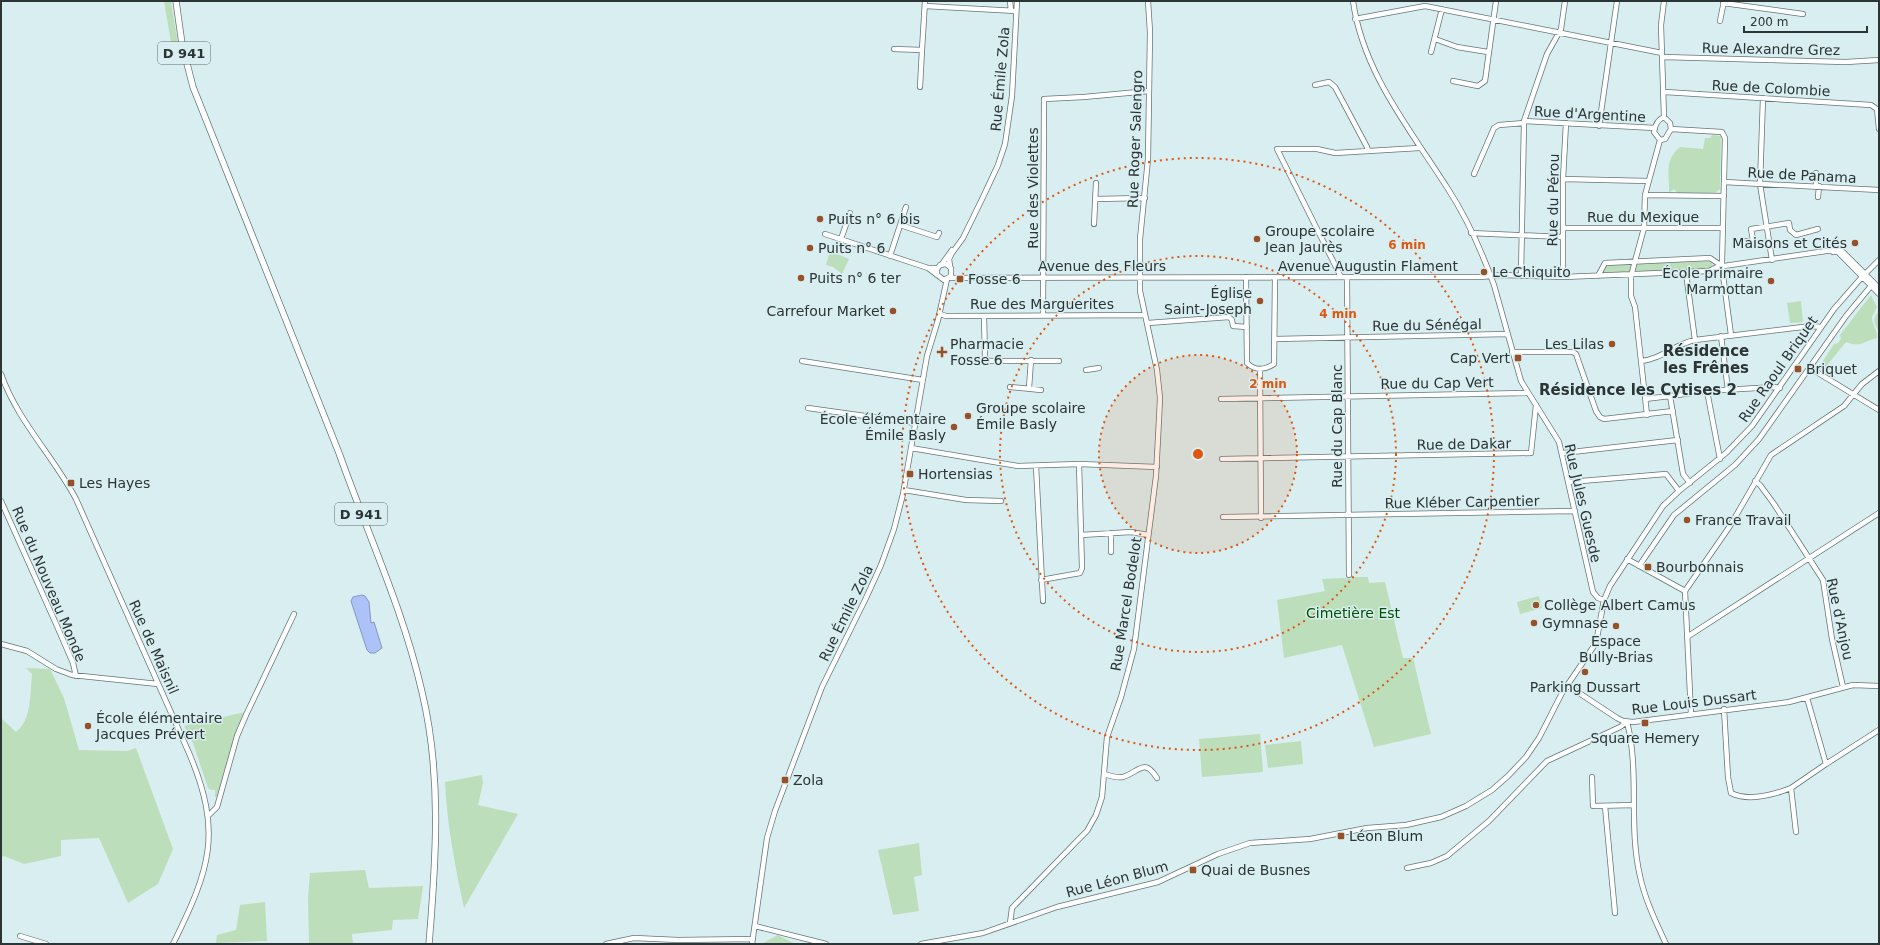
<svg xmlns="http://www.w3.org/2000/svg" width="1880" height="945" font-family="'DejaVu Sans',sans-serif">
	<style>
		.green { fill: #bddeba }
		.water { fill: #adc2f8; stroke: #8697be }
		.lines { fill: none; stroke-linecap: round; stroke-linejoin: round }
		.minor-casing { stroke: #637577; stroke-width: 6 }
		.major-casing { stroke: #637577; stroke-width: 7 }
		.minor { stroke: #fff; stroke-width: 4.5 }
		.major { stroke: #fff; stroke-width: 5.5 }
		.ring { fill: none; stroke: #df570e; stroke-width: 2; stroke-dasharray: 2 4 }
		.poi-dot { fill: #975129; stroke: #d9eef0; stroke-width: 1.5 }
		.labels { text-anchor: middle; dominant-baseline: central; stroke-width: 3; stroke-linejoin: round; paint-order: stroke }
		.shield { fill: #d9eef0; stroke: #606c6d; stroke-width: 1 }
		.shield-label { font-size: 13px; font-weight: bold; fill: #2c3435 }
		.street-label { font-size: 14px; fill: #2c3435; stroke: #d9eef0 }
		.poi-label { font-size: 14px; fill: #2c3435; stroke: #d9eef0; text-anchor: start }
		.park-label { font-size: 14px; fill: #005200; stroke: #d9eef0 }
		.neighbourhood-label { font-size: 15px; font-weight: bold; fill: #2c3435; stroke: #d9eef0 }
		.centre { fill: #df570e; stroke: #d9eef0; stroke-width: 2 }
		.ring-label { font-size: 12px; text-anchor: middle; font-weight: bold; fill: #df570e; stroke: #d9eef0; stroke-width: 3; stroke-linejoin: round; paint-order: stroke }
	</style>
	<rect width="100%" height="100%" fill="#d9eef0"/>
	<!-- green -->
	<path class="green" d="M 164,1 L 171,1 L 180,57 L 174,60 Z
		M 1712,135 L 1721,136 L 1720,189 L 1715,193 L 1678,193 L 1674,189 L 1669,193 C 1670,176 1663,161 1680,147 L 1703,149 L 1705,138 L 1710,138 Z
		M 830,251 L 849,259 L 842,274 L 833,267 L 826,265 Z
		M 1712,261 L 1713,268 L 1708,270 L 1634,273 L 1636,265 L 1639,263 Z
		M 1631,263 L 1633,265 L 1629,275 L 1601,273 C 1606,260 1618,264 1631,263 Z
		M 1871,295 L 1877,307 L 1872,317 C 1872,325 1878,331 1877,338 C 1863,341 1861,348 1846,342 L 1824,369 L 1819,367 L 1834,344 L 1838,343 L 1841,339 L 1840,335 Z
		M 1801,301 L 1803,322 L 1790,323 L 1787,303 Z
		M 1879,312 L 1879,331 C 1874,325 1872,317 1879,312 Z
		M 1354,577 L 1368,577 L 1369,583 L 1385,582 L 1403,658 L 1413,658 L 1431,734 L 1374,747 L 1342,645 L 1284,658 L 1277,600 L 1325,591 L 1322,579 L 1344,578 L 1352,579 Z
		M 1539,596 L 1542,608 L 1520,614 L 1517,602 Z
		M 26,668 L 50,669 L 64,698 L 79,750 L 127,751 L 136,748 L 173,849 L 158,884 L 128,903 L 99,838 L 61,840 L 61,856 L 24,864 L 4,856 L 1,857 L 1,718 L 16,732 C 32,720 30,693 32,674 Z
		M 245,712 L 237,730 L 218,797 L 215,797 L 215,790 L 211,790 L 208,788 L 193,743 L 184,726 Z
		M 1260,734 L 1263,772 L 1202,777 L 1199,739 Z
		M 1301,741 L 1303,764 L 1268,768 L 1265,745 Z
		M 482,775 L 483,783 L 478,805 L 518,814 L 464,908 C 455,866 447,825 445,782 Z
		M 919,843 L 922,875 L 914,877 L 919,911 L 893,915 L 878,850 Z
		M 365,870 L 369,888 L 423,886 L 418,919 L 393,920 L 392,930 L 352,934 L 353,944 L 309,944 L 308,898 L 310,873 Z
		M 265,902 L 267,941 L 216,943 L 217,935 L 236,930 L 240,905 Z
		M 778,935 L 795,944 L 761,944 Z"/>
	<!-- water -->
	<path class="water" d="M 362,595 L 365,596 L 369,602 L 371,623 L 374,622 L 382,648 L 375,653 L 370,653 L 367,650 L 351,601 L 353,597 Z"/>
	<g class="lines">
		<defs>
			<path id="minor" d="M 1010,1 L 1011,11
				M 1353,1 C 1363,73 1410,129 1448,189 C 1467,218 1482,252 1494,285 L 1521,381 L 1559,442 L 1593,592 L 1598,598 L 1604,600
				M 1664,1 L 1661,25 L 1664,117
				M 1723,3 L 1803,14
				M 925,6 L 1016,11
				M 1355,19 L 1425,6 L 1662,53
				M 1720,21 L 1724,1
				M 1435,39 L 1457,47 L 1488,52
				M 894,49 L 922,50 L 925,1
				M 1431,52 L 1442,9
				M 1663,57 L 1846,62 L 1879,60
				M 1453,81 L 1478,86 L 1485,81 L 1496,1
				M 1315,85 L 1329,82 L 1335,87 L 1367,147 L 1368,151
				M 920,87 L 922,50
				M 1665,92 L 1871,105 L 1877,109 L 1879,129
				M 1763,98 L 1760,184 L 1772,260
				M 1524,121 L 1655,128
				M 1599,126 L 1617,1
				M 1671,129 L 1670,123 L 1664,117 C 1657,120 1655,125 1654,132 L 1660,140 L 1665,139 L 1671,129 L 1722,132 L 1725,138 L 1722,263
				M 1474,174 L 1494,128 L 1499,125 L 1524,123
				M 1563,179 L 1648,181
				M 1724,182 L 1879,190
				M 1816,186 L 1816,173
				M 1645,195 L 1724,196
				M 1818,197 L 1819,186
				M 1096,199 L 1145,198
				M 1094,224 L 1096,183
				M 900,225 L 937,237 L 939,233
				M 1563,228 L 1723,228
				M 1471,233 L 1563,237
				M 825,234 L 928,268 L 938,268
				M 841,239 L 850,213
				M 1742,242 L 1753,240 L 1751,229 L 1789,223 L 1790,230 L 1796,235 L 1818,229
				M 1833,252 L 1838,252 L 1879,294
				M 890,256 L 906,207
				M 942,264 L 952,250
				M 950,266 L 949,259 L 952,253 L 963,238 L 984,195 L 998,165 L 1005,144 L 1012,96 L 1017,1
				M 1724,266 L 1840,249 L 1879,288
				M 928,268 L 944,280 L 951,276 L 951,268 L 946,264 L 940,265 L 937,269 L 937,275
				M 1722,268 L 1731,335
				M 1686,273 L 1695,340
				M 1521,276 L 1524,121 L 1547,54 L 1561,29 L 1565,1
				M 1598,276 L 1605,263 L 1710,258 L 1719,264 L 1721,268
				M 1246,277 L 1247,363 C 1255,371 1265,370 1274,364 L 1275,278
				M 1341,277 L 1277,149 L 1317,149 L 1335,153 L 1419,148
				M 1347,277 L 1349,575
				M 1563,277 L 1563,179 L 1566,123
				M 950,278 L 1414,277 L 1480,277 L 1502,275 L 1563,277 L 1709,271 L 1719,266
				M 940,314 L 946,316 L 1145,315
				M 1043,315 L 1044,99 L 1084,97 L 1149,91
				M 984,316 L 985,358 L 989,361 L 1059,361
				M 1148,323 L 1229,317 L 1232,320 L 1233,326 L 1247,327
				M 1721,336 L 1728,390
				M 1275,339 L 1507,334
				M 1512,352 L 1573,352 L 1576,354 L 1596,411 L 1600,417 L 1604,419 L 1673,411
				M 802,361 L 923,380
				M 1641,361 C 1662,359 1675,344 1695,340 L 1811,326 L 1821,327
				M 1810,368 L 1879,410
				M 1086,370 L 1099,368
				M 1260,370 L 1261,518
				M 1,374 C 17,420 53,456 76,499 L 189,753 C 223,833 210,869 173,944
				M 1010,387 L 1041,390
				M 1029,388 L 1031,360
				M 1707,391 L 1720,459
				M 1670,396 L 1707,391 L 1774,387 L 1780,388
				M 1221,399 L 1527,393
				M 1645,399 L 1670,396 L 1683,474 L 1690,483
				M 808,408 L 915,423
				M 1647,415 L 1635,307 L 1631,296 L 1631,276 L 1644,228 L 1645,195 L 1660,140
				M 911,448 L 1018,466 L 1079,464 L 1157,467
				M 1563,453 L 1678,440
				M 1222,459 L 1531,453 L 1536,405
				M 1036,466 L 1043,601
				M 1755,481 L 1760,485 L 1774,504 L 1823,580 L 1832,639 L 1843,687
				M 1569,482 L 1666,474 L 1679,491
				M 904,490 L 966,500 L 1001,501
				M 1,501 L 57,626 L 73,663 L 76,676
				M 1223,517 L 1575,511
				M 1111,533 L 1111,552
				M 1081,535 L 1131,532 L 1148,535
				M 1627,559 L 1685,591
				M 1639,566 L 1674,515 L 1735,465 L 1759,439 L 1846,316 L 1871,286
				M 1041,580 L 1080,573 L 1082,568 L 1079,464
				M 1687,637 L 1879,513
				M 1,644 L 27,651 L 56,669 L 72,675 L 158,684
				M 1567,685 L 1617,718 L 1623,721 L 1633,722 L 1789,702 L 1853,685 L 1879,686
				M 1724,709 L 1728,777 L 1731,793 C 1749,802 1773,795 1791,788
				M 1691,714 L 1685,591 L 1730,526 L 1771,455 L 1844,406 L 1862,384 L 1879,371
				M 1627,722 C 1640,772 1628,825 1640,876 C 1645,900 1656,922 1666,944
				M 1826,764 L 1879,730
				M 1104,774 C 1110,776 1117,778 1123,777 C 1139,772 1144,757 1157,778
				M 1592,777 L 1593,806 L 1634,805
				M 1605,806 L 1615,913
				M 208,816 L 217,807 L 237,736 L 246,715 L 294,614
				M 1796,832 L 1791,788 L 1826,764 L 1807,698
				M 1407,868 L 1431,863 L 1447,856 L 1489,821 L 1547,761 L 1620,727 L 1627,722
				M 1010,923 L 1012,908 L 1076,842 L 1087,831 L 1096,815 L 1102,797 L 1107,737 L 1121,697 L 1134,649 L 1156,476 L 1159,419 L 1160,398 L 1157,370 L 1140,291 L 1140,239 L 1148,159 L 1150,32 L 1148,1
				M 755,926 L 826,944
				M 20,936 L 46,944
				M 606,944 L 634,938 L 678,940 L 753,939
				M 752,944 L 767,838 L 775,811 L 822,687 L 866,598 L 881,565 L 894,529 L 903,494 L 927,356 L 938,320 L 947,279
				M 921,944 L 983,933 L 1057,907 L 1158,882 L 1218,854 L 1250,843 L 1310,839 L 1367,828 L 1406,825 L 1441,817 L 1466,806 L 1492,790 L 1508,776 L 1526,757 L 1539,738 L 1562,693 L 1596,643 L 1604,600 L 1610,586 L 1663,506 L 1679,491 L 1726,453 L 1752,426 L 1834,309 L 1862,277 L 1879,260"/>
			<path id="major" d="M 176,1 L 182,44 L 193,87 L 339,453 C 367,532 403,609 422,692 C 442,775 436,860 429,944"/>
		</defs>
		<!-- minor casing -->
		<use href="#minor" class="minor-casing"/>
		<!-- major casing -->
		<use href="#major" class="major-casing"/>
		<!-- minor -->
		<use href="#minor" class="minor"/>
		<!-- major -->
		<use href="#major" class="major"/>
	</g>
	<!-- distance rings -->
	<circle cx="1198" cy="454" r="99" fill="#df570e" fill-opacity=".12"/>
	<g class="ring">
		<circle cx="1198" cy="454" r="99"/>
		<circle cx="1198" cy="454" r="198"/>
		<circle cx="1198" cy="454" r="296"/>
	</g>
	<!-- markers -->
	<g class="poi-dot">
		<circle cx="820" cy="219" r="4"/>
		<circle cx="1257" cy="239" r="4"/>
		<circle cx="1855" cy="243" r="4"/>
		<circle cx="810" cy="248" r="4"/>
		<circle cx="1484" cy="272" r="4"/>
		<circle cx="801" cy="278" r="4"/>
		<rect x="956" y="275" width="8" height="8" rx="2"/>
		<circle cx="1771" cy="281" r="4"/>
		<circle cx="1260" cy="301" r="4"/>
		<circle cx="893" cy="311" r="4"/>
		<circle cx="1612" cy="344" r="4"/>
		<path d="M940 346h4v4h4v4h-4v4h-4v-4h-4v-4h4z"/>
		<rect x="1514" y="354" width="8" height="8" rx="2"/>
		<rect x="1794" y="365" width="8" height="8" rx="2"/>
		<circle cx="968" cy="416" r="4"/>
		<circle cx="954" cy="427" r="4"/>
		<rect x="906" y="470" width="8" height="8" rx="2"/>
		<rect x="67" y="479" width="8" height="8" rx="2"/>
		<circle cx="1687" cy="520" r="4"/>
		<rect x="1644" y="563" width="8" height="8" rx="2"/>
		<circle cx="1536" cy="605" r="4"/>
		<circle cx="1534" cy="623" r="4"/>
		<circle cx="1616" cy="626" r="4"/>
		<circle cx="1585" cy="672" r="4"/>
		<rect x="1641" y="719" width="8" height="8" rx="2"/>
		<circle cx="88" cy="726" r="4"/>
		<rect x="781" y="776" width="8" height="8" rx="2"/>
		<rect x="1337" y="832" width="8" height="8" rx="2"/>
		<rect x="1189" y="866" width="8" height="8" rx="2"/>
	</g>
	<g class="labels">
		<!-- shield labels -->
		<g class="shield">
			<rect x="158" y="42" width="52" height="22" rx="3"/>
			<rect x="335" y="503" width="52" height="22" rx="3"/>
		</g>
		<g class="shield-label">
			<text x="184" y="53">D 941</text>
			<text x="361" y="514">D 941</text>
		</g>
		<!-- street labels -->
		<g class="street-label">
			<text transform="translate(1771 49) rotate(1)">Rue Alexandre Grez</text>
			<text transform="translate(1000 79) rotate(-85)">Rue Émile Zola</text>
			<text transform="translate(1771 88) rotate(3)">Rue de Colombie</text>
			<text transform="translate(1590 114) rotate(3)">Rue d'Argentine</text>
			<text transform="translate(1135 139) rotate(-88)">Rue Roger Salengro</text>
			<text transform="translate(1802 175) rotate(3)">Rue de Panama</text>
			<text transform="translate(1033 188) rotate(-90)">Rue des Violettes</text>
			<text transform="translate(1553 200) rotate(-89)">Rue du Pérou</text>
			<text x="1643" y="217">Rue du Mexique</text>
			<text x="1102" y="266">Avenue des Fleurs</text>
			<text x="1368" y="266">Avenue Augustin Flament</text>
			<text x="1042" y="304">Rue des Marguerites</text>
			<text transform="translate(1427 325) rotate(-1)">Rue du Sénégal</text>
			<text transform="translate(1778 369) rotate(-55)">Rue Raoul Briquet</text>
			<text transform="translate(1437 383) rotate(-1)">Rue du Cap Vert</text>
			<text transform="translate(1337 426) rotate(-90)">Rue du Cap Blanc</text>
			<text transform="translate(1464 444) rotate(-1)">Rue de Dakar</text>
			<text transform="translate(1462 502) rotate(-1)">Rue Kléber Carpentier</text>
			<text transform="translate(1583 503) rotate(77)">Rue Jules Guesde</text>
			<text transform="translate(49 584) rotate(67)">Rue du Nouveau Monde</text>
			<text transform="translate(1126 604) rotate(-81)">Rue Marcel Bodelot</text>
			<text transform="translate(846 613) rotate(-64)">Rue Émile Zola</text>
			<text transform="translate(1840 619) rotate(78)">Rue d'Anjou</text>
			<text transform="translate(154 647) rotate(66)">Rue de Maisnil</text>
			<text transform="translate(1694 702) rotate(-7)">Rue Louis Dussart</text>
			<text transform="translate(1117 879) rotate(-15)">Rue Léon Blum</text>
		</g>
		<!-- poi labels -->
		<g class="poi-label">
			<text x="828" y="219">Puits n° 6 bis</text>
			<text x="1265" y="231">Groupe scolaire<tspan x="1265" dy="16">Jean Jaurès</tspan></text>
			<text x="1847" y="243" text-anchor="end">Maisons et Cités</text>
			<text x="818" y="248">Puits n° 6</text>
			<text x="1492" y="272">Le Chiquito</text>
			<text x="1763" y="273" text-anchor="end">École primaire<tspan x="1763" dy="16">Marmottan</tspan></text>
			<text x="809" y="278">Puits n° 6 ter</text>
			<text x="968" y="279">Fosse 6</text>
			<text x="1252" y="293" text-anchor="end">Église<tspan x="1252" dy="16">Saint-Joseph</tspan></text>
			<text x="885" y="311" text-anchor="end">Carrefour Market</text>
			<text x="950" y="344">Pharmacie<tspan x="950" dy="16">Fosse 6</tspan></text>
			<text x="1604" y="344" text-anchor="end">Les Lilas</text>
			<text x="1510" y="358" text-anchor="end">Cap Vert</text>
			<text x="1806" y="369">Briquet</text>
			<text x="976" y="408">Groupe scolaire<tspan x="976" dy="16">Émile Basly</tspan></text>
			<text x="946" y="419" text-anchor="end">École élémentaire<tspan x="946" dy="16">Émile Basly</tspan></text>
			<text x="918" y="474">Hortensias</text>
			<text x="79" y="483">Les Hayes</text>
			<text x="1695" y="520">France Travail</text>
			<text x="1656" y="567">Bourbonnais</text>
			<text x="1544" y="605">Collège Albert Camus</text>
			<text x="1542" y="623">Gymnase</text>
			<text x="1616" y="641" text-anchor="middle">Espace<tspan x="1616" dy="16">Bully-Brias</tspan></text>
			<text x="1585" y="687" text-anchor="middle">Parking Dussart</text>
			<text x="96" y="718">École élémentaire<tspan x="96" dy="16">Jacques Prévert</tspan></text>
			<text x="1645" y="738" text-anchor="middle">Square Hemery</text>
			<text x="793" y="780">Zola</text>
			<text x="1349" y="836">Léon Blum</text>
			<text x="1201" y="870">Quai de Busnes</text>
		</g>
		<!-- park labels -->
		<g class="park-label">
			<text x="1353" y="613">Cimetière Est</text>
		</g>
		<!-- neighbourhood labels -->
		<g class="neighbourhood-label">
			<text x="1706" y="351">Résidence<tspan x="1706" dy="17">les Frênes</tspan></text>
			<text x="1638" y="390">Résidence les Cytises 2</text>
		</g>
	</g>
	<circle cx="1198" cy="454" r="6" class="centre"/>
	<g class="ring-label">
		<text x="1407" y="249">6 min</text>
		<text x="1338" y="318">4 min</text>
		<text x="1268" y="388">2 min</text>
	</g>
	<!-- border -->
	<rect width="1880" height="945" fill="none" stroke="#2c3435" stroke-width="4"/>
	<!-- scale -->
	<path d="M1744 26v6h123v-6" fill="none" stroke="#2c3435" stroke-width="2"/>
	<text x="1750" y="26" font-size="12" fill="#2c3435" stroke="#d9eef0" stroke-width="3" paint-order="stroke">200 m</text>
</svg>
